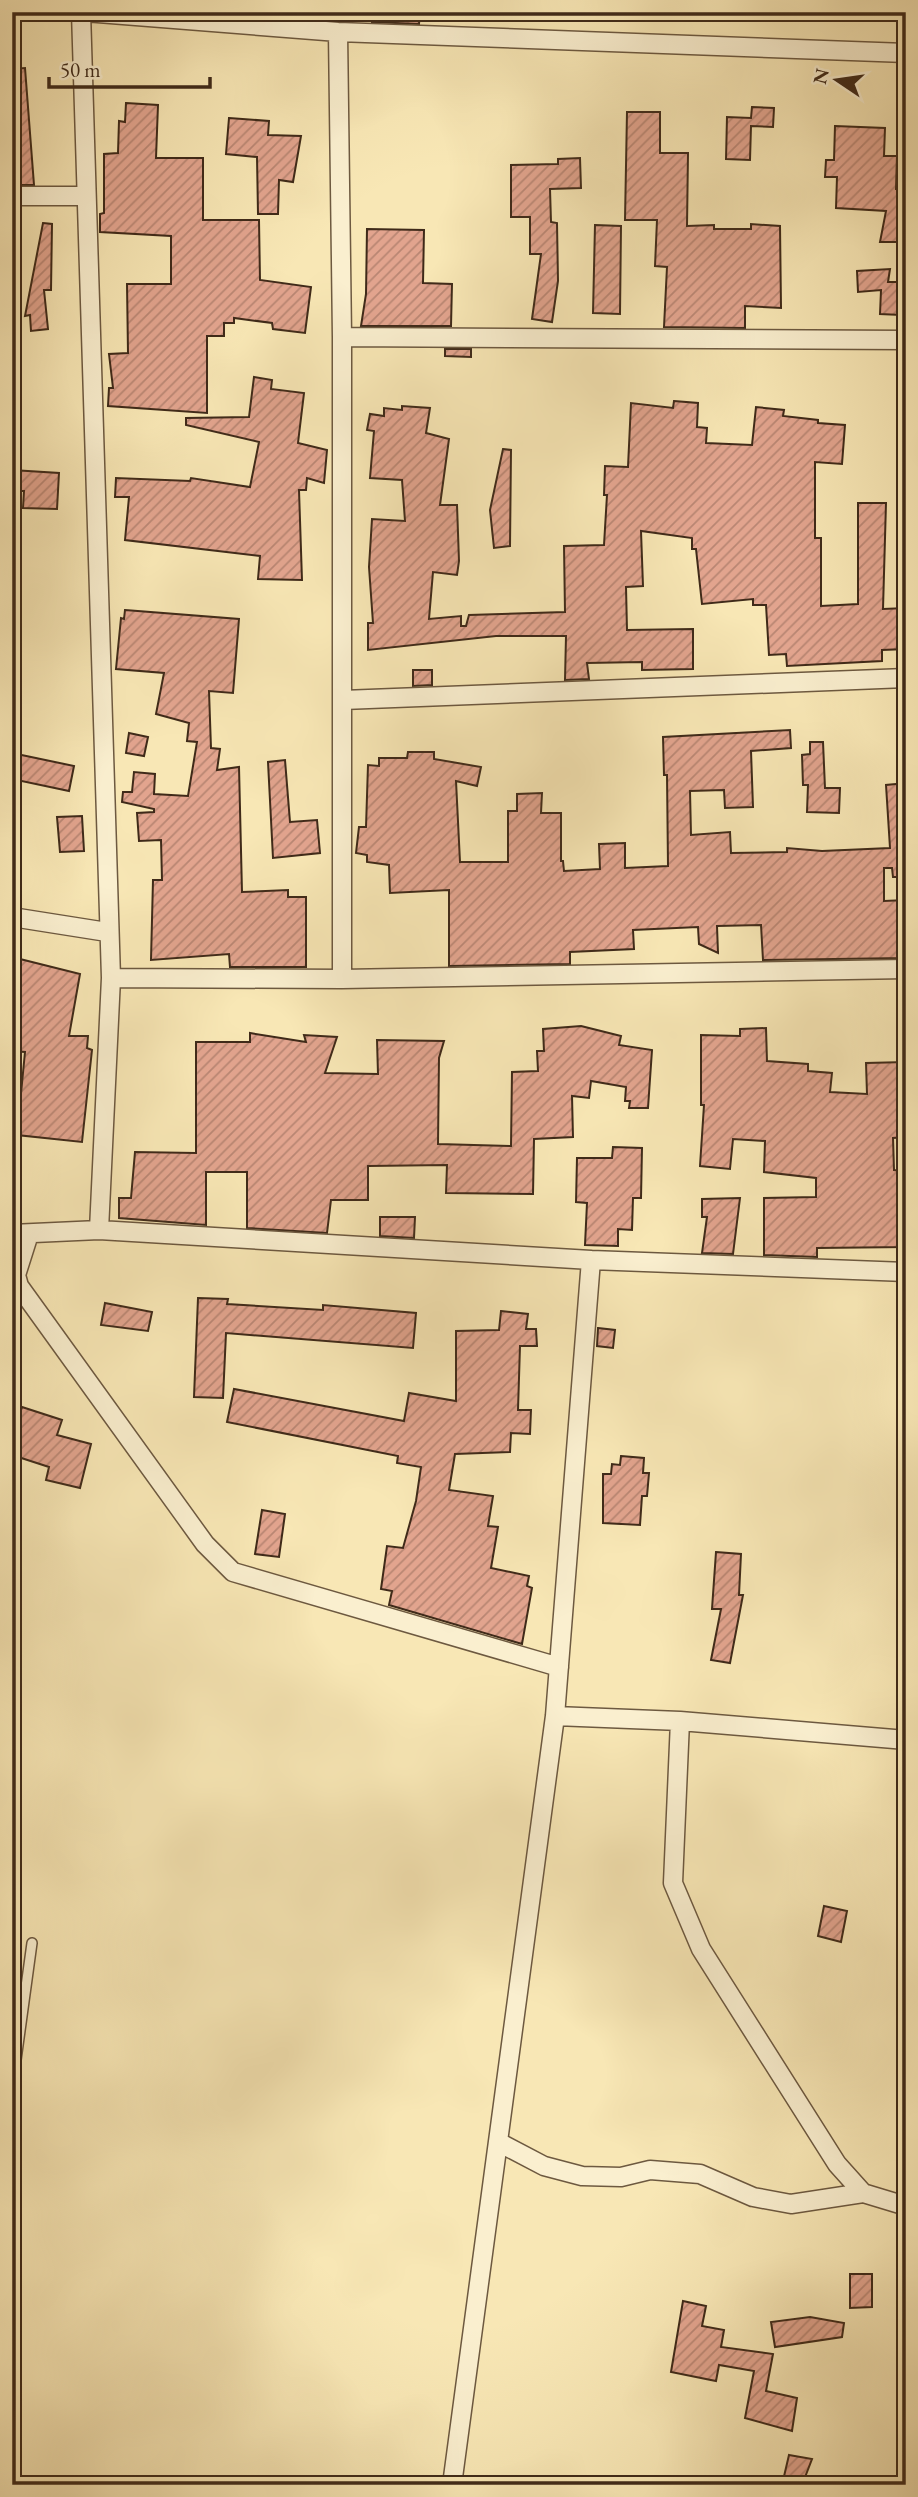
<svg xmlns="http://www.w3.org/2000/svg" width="918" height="2497" font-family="'EB Garamond',serif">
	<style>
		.building { fill: url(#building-hatch); stroke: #3f2a19; stroke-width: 2 }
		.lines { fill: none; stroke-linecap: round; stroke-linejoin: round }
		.service-casing { stroke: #6d5940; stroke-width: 12 }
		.minor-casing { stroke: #6d5940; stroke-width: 21 }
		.service { stroke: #faefcf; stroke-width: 9 }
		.minor { stroke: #faefcf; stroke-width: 18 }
	</style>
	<defs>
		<pattern id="building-hatch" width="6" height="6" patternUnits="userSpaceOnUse" patternTransform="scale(1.75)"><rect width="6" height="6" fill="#e2a48e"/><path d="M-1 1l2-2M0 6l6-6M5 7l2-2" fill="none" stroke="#b98673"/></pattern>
	</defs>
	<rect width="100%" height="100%" fill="#f8e7b5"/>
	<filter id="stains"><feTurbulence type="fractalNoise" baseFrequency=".00286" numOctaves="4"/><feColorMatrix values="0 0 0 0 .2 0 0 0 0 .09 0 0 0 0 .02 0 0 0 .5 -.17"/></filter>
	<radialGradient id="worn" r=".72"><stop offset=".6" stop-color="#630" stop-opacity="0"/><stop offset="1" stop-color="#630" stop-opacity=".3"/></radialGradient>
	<!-- building -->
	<path class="building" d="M 372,12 L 420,12 L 419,24 L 372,22 Z
		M 25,68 L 34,185 L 12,185 L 12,69 Z
		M 126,103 L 158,105 L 156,158 L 203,158 L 203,220 L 259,220 L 260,280 L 311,287 L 305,333 L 273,329 L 272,323 L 234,318 L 234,323 L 224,323 L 224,336 L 207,336 L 207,413 L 108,406 L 109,388 L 113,388 L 109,354 L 128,353 L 127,284 L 171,284 L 171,236 L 100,232 L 100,214 L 104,213 L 104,154 L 118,153 L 119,121 L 125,122 Z
		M 752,107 L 774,108 L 773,127 L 751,126 L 750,160 L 726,159 L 727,117 L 751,118 Z
		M 627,112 L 660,112 L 660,153 L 688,153 L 687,226 L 714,225 L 714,229 L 751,229 L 751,224 L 780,226 L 781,308 L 745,306 L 745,328 L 664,327 L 667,267 L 655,266 L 657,220 L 625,220 Z
		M 229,118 L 269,121 L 268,135 L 301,136 L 293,182 L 279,180 L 278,214 L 258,214 L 257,157 L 226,154 Z
		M 835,126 L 885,128 L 884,156 L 897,156 L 896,189 L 906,189 L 906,242 L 880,242 L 886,211 L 836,208 L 837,177 L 825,177 L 826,160 L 834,160 Z
		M 580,158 L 581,188 L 550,189 L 551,222 L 557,223 L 558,281 L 552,322 L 532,319 L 541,254 L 530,254 L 530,217 L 511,217 L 511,165 L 558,164 L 558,159 Z
		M 43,223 L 52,224 L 51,290 L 44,290 L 48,329 L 31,331 L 30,315 L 25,316 Z
		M 595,225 L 621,226 L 620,314 L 593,313 Z
		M 367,229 L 424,230 L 423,283 L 452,284 L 451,326 L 361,326 L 366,294 Z
		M 890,269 L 888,282 L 903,282 L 901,315 L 880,314 L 881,290 L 858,292 L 857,271 Z
		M 445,349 L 471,349 L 471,357 L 445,356 Z
		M 254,377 L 272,380 L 271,389 L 304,393 L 298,443 L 327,450 L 324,483 L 307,478 L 306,490 L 299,490 L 302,580 L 258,579 L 260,556 L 125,540 L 129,497 L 115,497 L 116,478 L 190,481 L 191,478 L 250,487 L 259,442 L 186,425 L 186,418 L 249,417 Z
		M 674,401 L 698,403 L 697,427 L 707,428 L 706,443 L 752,445 L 756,407 L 784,410 L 783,416 L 818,420 L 818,423 L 845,425 L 842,464 L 815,462 L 815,538 L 821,538 L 821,606 L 858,604 L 858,503 L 886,503 L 883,609 L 906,608 L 906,649 L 882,650 L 882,661 L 787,666 L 786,654 L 769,655 L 766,605 L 753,605 L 753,599 L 702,604 L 696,549 L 692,549 L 692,538 L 641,531 L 643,586 L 626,587 L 627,630 L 693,629 L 693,669 L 642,670 L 642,662 L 587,663 L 589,679 L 565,680 L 566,636 L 496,636 L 368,650 L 368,623 L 373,623 L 369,567 L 372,519 L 405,521 L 402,480 L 370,478 L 374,431 L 367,430 L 370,414 L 384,416 L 384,408 L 402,410 L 402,406 L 430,408 L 426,433 L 449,439 L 440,505 L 457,505 L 459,561 L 457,575 L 433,572 L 429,619 L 461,616 L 461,626 L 466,626 L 469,615 L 565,612 L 564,546 L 604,545 L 607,495 L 604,495 L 605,466 L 628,467 L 631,403 L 673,408 Z
		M 503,449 L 511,450 L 510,546 L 494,548 L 490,510 Z
		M 12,470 L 59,473 L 57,509 L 23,508 L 24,491 L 12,491 Z
		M 125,610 L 239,619 L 233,693 L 209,691 L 211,748 L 220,749 L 217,770 L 239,767 L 242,892 L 288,890 L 288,897 L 306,897 L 306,967 L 230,967 L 229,954 L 151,960 L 153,880 L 162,880 L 161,840 L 139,841 L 137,813 L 154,812 L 154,809 L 122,802 L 123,792 L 132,792 L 134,772 L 155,774 L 154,794 L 188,796 L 197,742 L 187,741 L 189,723 L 156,714 L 164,673 L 116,669 L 121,618 L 124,619 Z
		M 413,670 L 432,670 L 432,685 L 413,686 Z
		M 790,730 L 791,748 L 751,751 L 753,807 L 725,808 L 724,790 L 690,791 L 691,835 L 730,832 L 731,853 L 787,852 L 787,848 L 822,851 L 890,848 L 886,785 L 906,783 L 906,877 L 893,877 L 892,868 L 884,868 L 884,901 L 906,900 L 906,958 L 763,960 L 761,925 L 717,926 L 718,953 L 699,944 L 698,927 L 633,930 L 634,949 L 570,952 L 570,964 L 449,966 L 449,890 L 390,893 L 389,865 L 367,862 L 367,855 L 356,853 L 359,827 L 366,827 L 368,765 L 379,766 L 379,758 L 407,758 L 408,752 L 434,752 L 434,759 L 481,767 L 477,786 L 456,781 L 460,862 L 508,862 L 508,811 L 517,811 L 517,794 L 542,793 L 541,813 L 561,813 L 561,861 L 563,861 L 564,871 L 600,869 L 599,844 L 625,843 L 625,868 L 668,866 L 667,775 L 664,775 L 663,737 Z
		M 129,733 L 148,737 L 144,756 L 126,753 Z
		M 810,742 L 823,742 L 825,788 L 840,788 L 839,813 L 807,812 L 808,785 L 803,785 L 802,755 L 810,754 Z
		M 12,753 L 74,766 L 69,791 L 12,779 Z
		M 285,760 L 290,822 L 317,820 L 320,853 L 273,858 L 268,762 Z
		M 82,816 L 84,851 L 60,852 L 57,817 Z
		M 12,957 L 80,974 L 69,1036 L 88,1036 L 87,1048 L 92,1050 L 82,1142 L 17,1135 L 25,1052 L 12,1051 Z
		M 581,1026 L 621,1036 L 619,1045 L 652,1050 L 648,1108 L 629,1108 L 630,1101 L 625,1101 L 626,1087 L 591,1081 L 589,1098 L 572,1096 L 573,1137 L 534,1139 L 533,1194 L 446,1193 L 447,1165 L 368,1166 L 368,1200 L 331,1200 L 327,1233 L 247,1228 L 247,1172 L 206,1172 L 206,1225 L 119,1218 L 119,1198 L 131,1198 L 135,1152 L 196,1153 L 196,1042 L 250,1042 L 250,1033 L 306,1042 L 304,1035 L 337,1037 L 325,1073 L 378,1074 L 377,1040 L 444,1041 L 439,1058 L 438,1144 L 511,1146 L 512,1072 L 538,1071 L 537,1051 L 544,1051 L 543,1029 Z
		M 766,1028 L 767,1061 L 808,1064 L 808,1071 L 832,1073 L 830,1092 L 867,1094 L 866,1063 L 906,1062 L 906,1137 L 893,1138 L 894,1170 L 906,1171 L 906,1247 L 817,1248 L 817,1257 L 764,1255 L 764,1198 L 816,1197 L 816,1178 L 764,1172 L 765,1141 L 733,1139 L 730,1169 L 700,1166 L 704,1105 L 701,1105 L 701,1035 L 740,1036 L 740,1029 Z
		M 613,1147 L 642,1148 L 641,1198 L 633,1198 L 632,1230 L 618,1229 L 618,1246 L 585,1245 L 587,1203 L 576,1202 L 577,1158 L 612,1158 Z
		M 740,1198 L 733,1254 L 702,1253 L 707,1217 L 702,1217 L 702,1199 Z
		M 380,1217 L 415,1217 L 414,1238 L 380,1236 Z
		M 198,1298 L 228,1299 L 227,1304 L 323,1310 L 323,1305 L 416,1313 L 413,1348 L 226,1333 L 223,1398 L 194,1397 Z
		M 105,1303 L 152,1312 L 148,1331 L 101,1325 Z
		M 501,1311 L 528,1314 L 526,1329 L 536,1329 L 537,1346 L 520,1346 L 518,1410 L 531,1410 L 530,1434 L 511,1433 L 510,1452 L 455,1454 L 449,1490 L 493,1496 L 488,1526 L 498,1527 L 491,1568 L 529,1576 L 527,1586 L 532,1588 L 522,1644 L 389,1605 L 392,1591 L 381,1589 L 387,1546 L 403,1548 L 416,1501 L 421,1467 L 397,1463 L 398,1456 L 227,1422 L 234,1389 L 404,1421 L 409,1393 L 456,1401 L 456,1331 L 499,1330 Z
		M 598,1328 L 615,1330 L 613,1348 L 597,1346 Z
		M 22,1407 L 62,1420 L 57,1435 L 91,1444 L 80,1488 L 46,1480 L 49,1467 L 12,1455 L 12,1438 Z
		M 621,1456 L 644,1458 L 643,1473 L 649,1473 L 647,1496 L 642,1496 L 640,1525 L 603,1523 L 603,1474 L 611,1474 L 612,1464 L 620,1465 Z
		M 262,1510 L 285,1514 L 279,1557 L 255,1554 Z
		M 716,1552 L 741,1554 L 739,1595 L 743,1595 L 730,1663 L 711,1660 L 721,1609 L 712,1609 Z
		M 824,1906 L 847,1911 L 841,1942 L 818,1936 Z
		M 850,2274 L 872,2274 L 872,2307 L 850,2308 Z
		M 683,2301 L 706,2306 L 702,2326 L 724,2330 L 721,2347 L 773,2354 L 766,2391 L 797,2398 L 792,2431 L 745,2418 L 754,2371 L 719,2365 L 716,2381 L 671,2372 Z
		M 810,2317 L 844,2323 L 842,2337 L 775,2347 L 771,2322 Z
		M 789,2455 L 812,2459 L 802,2485 L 782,2485 Z"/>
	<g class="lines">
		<defs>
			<path id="service" d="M 12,2089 L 32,1943"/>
			<path id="minor" d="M 81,12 L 111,978 L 99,1230
				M 85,12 L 338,32 L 906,53
				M 338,32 L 342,337 L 342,979
				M 12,196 L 86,196
				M 342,337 L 906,340
				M 343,700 L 906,678
				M 12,917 L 107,932
				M 111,978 L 342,979 L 906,969
				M 12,1234 L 99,1230 L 591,1260 L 906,1272
				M 29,1234 L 16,1275 L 19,1286 L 205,1544 L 233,1572 L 559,1667
				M 555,1716 L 680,1721 L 906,1740
				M 680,1721 L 673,1883 L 701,1949 L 837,2164 L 863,2193
				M 498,2142 L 544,2166 L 582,2176 L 621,2177 L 650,2170 L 700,2174 L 753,2197 L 791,2204 L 863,2193 L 906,2206
				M 452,2485 L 555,1716 L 591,1260"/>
		</defs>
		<!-- service casing -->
		<use href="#service" class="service-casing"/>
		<!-- minor casing -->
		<use href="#minor" class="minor-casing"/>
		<!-- service -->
		<use href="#service" class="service"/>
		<!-- minor -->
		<use href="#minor" class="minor"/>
	</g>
	<!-- margin -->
	<rect width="918" height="2497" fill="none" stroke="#f8e7b5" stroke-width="42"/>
	<rect x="14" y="14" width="890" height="2469" fill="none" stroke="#3f2a19" stroke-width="3.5"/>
	<rect x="21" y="21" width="876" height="2455" fill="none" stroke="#3f2a19" stroke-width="2"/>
	<!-- north arrow -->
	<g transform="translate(837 80) rotate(283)" stroke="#faefcf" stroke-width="5" paint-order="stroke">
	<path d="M0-5L12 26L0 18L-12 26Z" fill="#3f2a19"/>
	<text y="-10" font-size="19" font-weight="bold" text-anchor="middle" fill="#3f2a19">N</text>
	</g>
	<!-- scale -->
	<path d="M49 77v10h161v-10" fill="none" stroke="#3f2a19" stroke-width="3.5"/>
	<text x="60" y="77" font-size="21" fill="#3f2a19" stroke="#faefcf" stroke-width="5" paint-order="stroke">50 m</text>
	<rect width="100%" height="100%" filter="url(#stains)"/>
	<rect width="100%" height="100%" fill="url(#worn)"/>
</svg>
